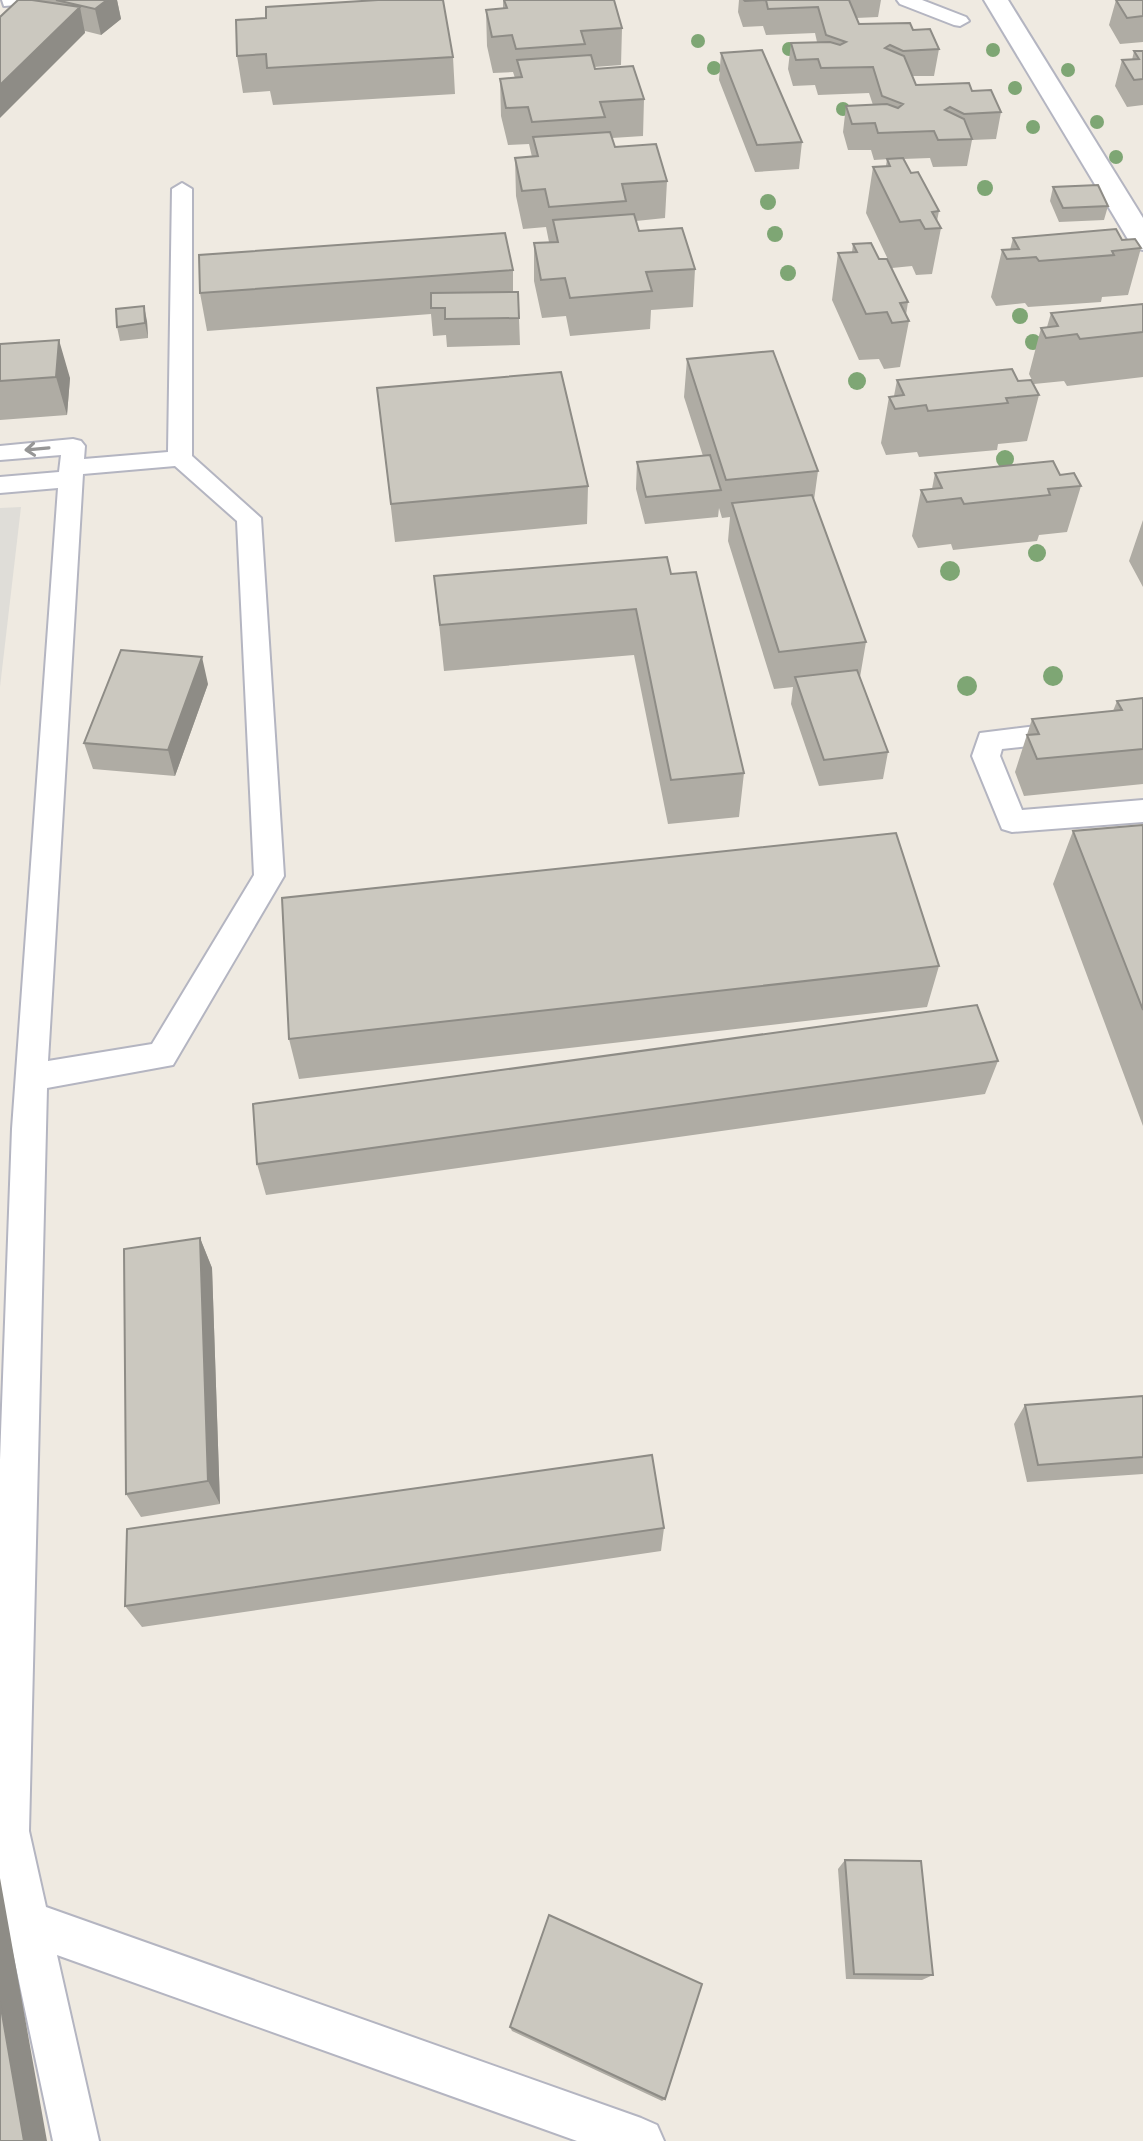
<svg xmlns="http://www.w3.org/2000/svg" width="1143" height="2141" font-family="Roboto,sans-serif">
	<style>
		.plaza { fill: #dfddd8 }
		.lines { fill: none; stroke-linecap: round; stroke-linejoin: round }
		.lane-casing { stroke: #b4b5c1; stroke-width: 4 }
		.street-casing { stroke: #b4b5c1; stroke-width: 4 }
		.lane { fill: #fff; fill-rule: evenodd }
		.street { fill: #fff; fill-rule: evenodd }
		.tree { fill: #7ea674 }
		.wall { fill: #afaca4 }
		.shaded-wall { fill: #8e8c86 }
		.building { fill: #cbc8bf; stroke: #8e8c86; stroke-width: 2 }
		.oneway { stroke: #969696 }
	</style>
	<rect width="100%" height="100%" fill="#efeae1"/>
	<!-- plaza -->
	<path class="plaza" d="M 21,507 L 0,687 L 0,508 Z"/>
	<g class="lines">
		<defs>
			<path id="lane" d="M 2,0 L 33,0 L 30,4 L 4,6 Z
				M 897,0 L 922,0 L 966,17 L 969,21 L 960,26 L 954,25 L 900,4 Z
				M 182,183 L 192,189 L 192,456 L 261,518 L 284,876 L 173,1065 L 47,1088 L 29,1831 L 46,1907 L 641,2118 L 657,2125 L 664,2141 L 577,2141 L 57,1955 L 99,2141 L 53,2141 L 0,1892 L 0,1460 L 12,1129 L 58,488 L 0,493 L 0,477 L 59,472 L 61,455 L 0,460 L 0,446 L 73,439 L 81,441 L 85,446 L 84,459 L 168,452 L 172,189 ZM 175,466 L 237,521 L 254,875 L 152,1044 L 48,1061 L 83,474 Z
				M 1143,713 L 1143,733 L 1002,749 L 1000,756 L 1022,810 L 1143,800 L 1143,822 L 1012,832 L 1002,829 L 972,756 L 980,733 Z"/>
			<path id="street" d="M 984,0 L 1008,0 L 1143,218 L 1143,250 L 1133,247 L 1129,241 Z"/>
		</defs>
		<!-- lane casing -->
		<use href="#lane" class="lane-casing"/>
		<!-- street casing -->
		<use href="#street" class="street-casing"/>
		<!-- lane -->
		<use href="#lane" class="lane"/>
		<!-- street -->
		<use href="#street" class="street"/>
	</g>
	<!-- trees -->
	<g class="tree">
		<circle cx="698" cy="41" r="7"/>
		<circle cx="789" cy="49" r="7"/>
		<circle cx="993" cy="50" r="7"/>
		<circle cx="714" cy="68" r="7"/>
		<circle cx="1068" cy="70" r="7"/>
		<circle cx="1015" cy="88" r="7"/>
		<circle cx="843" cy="109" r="7"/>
		<circle cx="1097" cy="122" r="7"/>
		<circle cx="1033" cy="127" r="7"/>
		<circle cx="1116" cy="157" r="7"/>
		<circle cx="985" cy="188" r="8"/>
		<circle cx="768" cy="202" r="8"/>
		<circle cx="775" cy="234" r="8"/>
		<circle cx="788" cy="273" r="8"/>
		<circle cx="1020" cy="316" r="8"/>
		<circle cx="1033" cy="342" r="8"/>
		<circle cx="857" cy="381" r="9"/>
		<circle cx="1005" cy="459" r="9"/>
		<circle cx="1037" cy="553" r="9"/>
		<circle cx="950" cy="571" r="10"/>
		<circle cx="1053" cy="676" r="10"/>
		<circle cx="967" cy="686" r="10"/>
	</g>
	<!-- wall -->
	<path class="wall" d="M 18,0 L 117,0 L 121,19 L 101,35 L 85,31 L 85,33 Z
		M 503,0 L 576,0 L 622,28 L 621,65 L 594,67 L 595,69 L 644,99 L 643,136 L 612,138 L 615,147 L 667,181 L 665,218 L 636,221 L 639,231 L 695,269 L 693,307 L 651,310 L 650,329 L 570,336 L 566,316 L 542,318 L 534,281 L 534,243 L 549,242 L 546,227 L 523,229 L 516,196 L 515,158 L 532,157 L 529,144 L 508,145 L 501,116 L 500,79 L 515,78 L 513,72 L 493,73 L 487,46 L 486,10 L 503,9 Z
		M 739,0 L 881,0 L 878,17 L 856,18 L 859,24 L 913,30 L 939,49 L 934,76 L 912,76 L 916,85 L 972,91 L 1001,112 L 996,139 L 972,140 L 967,166 L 933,167 L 930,158 L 903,159 L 911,173 L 939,211 L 937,221 L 941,228 L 932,274 L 916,275 L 912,266 L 892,268 L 866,213 L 873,167 L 886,166 L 887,159 L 890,159 L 874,160 L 871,150 L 848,150 L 843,132 L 846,106 L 873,105 L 869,93 L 818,95 L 815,85 L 793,86 L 788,69 L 791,43 L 817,42 L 815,33 L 766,35 L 763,26 L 743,27 L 738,12 Z
		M 1116,0 L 1143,0 L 1143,42 L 1120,44 L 1109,25 Z
		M 236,20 L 453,57 L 455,94 L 273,105 L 270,91 L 243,93 L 237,56 Z
		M 1134,51 L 1143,51 L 1143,105 L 1127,107 L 1115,86 L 1122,60 L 1132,60 Z
		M 721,53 L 802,142 L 799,169 L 755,172 L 719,80 Z
		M 1053,187 L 1108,206 L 1104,220 L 1059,222 L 1050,201 Z
		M 1013,238 L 1122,240 L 1141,248 L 1128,295 L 1102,297 L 1101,302 L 1028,307 L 1025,303 L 996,306 L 991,297 L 1002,250 L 1010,250 Z
		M 853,244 L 879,259 L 908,302 L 906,315 L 909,321 L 900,367 L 884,369 L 879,359 L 859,360 L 832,300 L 838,253 L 852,252 Z
		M 513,270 L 513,292 L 518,292 L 520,345 L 447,347 L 446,335 L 433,336 L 431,314 L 207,331 L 200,293 Z
		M 1143,304 L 1143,377 L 1067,386 L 1064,381 L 1034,384 L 1029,374 L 1041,328 L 1047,327 L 1051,313 Z
		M 147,321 L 148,338 L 120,341 L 117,327 Z
		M 0,344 L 70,378 L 67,415 L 0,420 Z
		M 687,359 L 818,471 L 814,500 L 866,642 L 860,677 L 888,752 L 883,779 L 819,786 L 791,704 L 793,687 L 774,689 L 728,541 L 730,517 L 722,518 L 719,508 L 718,517 L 645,524 L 636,489 L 637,462 L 703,456 L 684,397 Z
		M 897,380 L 1018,381 L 1039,395 L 1027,441 L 998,444 L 997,450 L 919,457 L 917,452 L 886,455 L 881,443 L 889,397 L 894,396 Z
		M 377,388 L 588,486 L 587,524 L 395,542 Z
		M 935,473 L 1060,475 L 1081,486 L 1067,532 L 1039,535 L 1037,541 L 953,550 L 951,544 L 918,548 L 912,536 L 921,490 L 932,489 Z
		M 1143,520 L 1143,587 L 1129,561 Z
		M 671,574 L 744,773 L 739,817 L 668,824 L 634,655 L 444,671 L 434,576 Z
		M 208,684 L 175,776 L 93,769 L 84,743 Z
		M 1143,698 L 1143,784 L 1024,796 L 1015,772 L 1032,719 L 1113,711 L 1117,701 Z
		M 1143,825 L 1143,1126 L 1053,884 L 1073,831 Z
		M 939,966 L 927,1007 L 299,1079 L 289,1039 Z
		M 998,1061 L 985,1094 L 266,1195 L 257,1164 Z
		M 200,1238 L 212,1268 L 220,1504 L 141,1517 L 126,1494 Z
		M 1143,1396 L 1143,1474 L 1027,1482 L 1014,1424 L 1025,1405 Z
		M 664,1528 L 661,1551 L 142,1627 L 125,1606 Z
		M 845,1860 L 933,1975 L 922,1980 L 846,1979 L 838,1869 Z
		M 510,2027 L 665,2099 L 662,2101 L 512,2031 Z"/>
	<!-- shaded-wall -->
	<path class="shaded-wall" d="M 101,0 L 117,0 L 121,19 L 101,35 L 95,9 Z
		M 80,7 L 85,33 L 0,118 L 0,85 Z
		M 144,306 L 147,321 L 148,338 L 145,323 Z
		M 59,340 L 70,378 L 67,415 L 56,377 Z
		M 202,657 L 208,684 L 175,776 L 168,750 Z
		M 200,1238 L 212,1268 L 220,1504 L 208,1481 Z
		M 0,1878 L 47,2141 L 24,2141 L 0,2002 Z"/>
	<!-- building -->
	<path class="building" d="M 18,0 L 32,0 L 80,7 L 0,85 L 0,17 Z
		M 56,0 L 107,0 L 95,9 Z
		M 378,0 L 443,0 L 453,57 L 267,68 L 266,54 L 237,56 L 236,20 L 266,18 L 266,7 Z
		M 504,0 L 614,0 L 622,28 L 581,31 L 585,44 L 516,49 L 512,35 L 492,37 L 486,10 L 507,8 Z
		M 744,0 L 849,0 L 859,24 L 910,23 L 913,30 L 930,29 L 939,49 L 903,51 L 890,45 L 885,48 L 904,56 L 916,85 L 969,83 L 972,91 L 991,90 L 1001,112 L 964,114 L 950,107 L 945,110 L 964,119 L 972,139 L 938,140 L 934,131 L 878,133 L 875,123 L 852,124 L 846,106 L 887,104 L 898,108 L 903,104 L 882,96 L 873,67 L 821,68 L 818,59 L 796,60 L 791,43 L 830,42 L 840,45 L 846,42 L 826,35 L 818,7 L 768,9 L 766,0 L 745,1 Z
		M 1116,0 L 1143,0 L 1143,16 L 1127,18 Z
		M 762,50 L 802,142 L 757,145 L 721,53 Z
		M 1134,51 L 1143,51 L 1143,79 L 1134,80 L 1122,60 L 1139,59 Z
		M 591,55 L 595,69 L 633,66 L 644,99 L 600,102 L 605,117 L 532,122 L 528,107 L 506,108 L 500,79 L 522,77 L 517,60 Z
		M 610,132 L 615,147 L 656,144 L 667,181 L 622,184 L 626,201 L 549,207 L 545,189 L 522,191 L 515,158 L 538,156 L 533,137 Z
		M 903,158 L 911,173 L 918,172 L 939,211 L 932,212 L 941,228 L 925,229 L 920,220 L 900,222 L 873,167 L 890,166 L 887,159 Z
		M 1098,185 L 1108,206 L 1063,208 L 1053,187 Z
		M 634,214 L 639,231 L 682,228 L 695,269 L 646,272 L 652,291 L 570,298 L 565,278 L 541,280 L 534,243 L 558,242 L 553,220 Z
		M 1116,229 L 1122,240 L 1135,239 L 1141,248 L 1112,251 L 1114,255 L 1039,261 L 1036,257 L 1007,259 L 1002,250 L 1019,249 L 1013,238 Z
		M 505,233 L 513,270 L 200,293 L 199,255 Z
		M 871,243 L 879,259 L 887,259 L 908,302 L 900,303 L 909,321 L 892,323 L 887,312 L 866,314 L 838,253 L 857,252 L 853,244 Z
		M 518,292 L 519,318 L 445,319 L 445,308 L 431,308 L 431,293 Z
		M 1143,304 L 1143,332 L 1080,339 L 1077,334 L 1046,338 L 1041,328 L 1058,326 L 1051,313 Z
		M 144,306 L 145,323 L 117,327 L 116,309 Z
		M 59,340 L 56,377 L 0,381 L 0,344 Z
		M 773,351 L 818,471 L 726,480 L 687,359 Z
		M 1012,369 L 1018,381 L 1031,380 L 1039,395 L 1006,398 L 1008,403 L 928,411 L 926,405 L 895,409 L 889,397 L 904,395 L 897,380 Z
		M 561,372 L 588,486 L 391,504 L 377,388 Z
		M 710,455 L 721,490 L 646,497 L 637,462 Z
		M 1053,461 L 1060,475 L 1074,473 L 1081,486 L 1048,489 L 1050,495 L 964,504 L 961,498 L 927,502 L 921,490 L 942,488 L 935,473 Z
		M 812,495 L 866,642 L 779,652 L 732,503 Z
		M 667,557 L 671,574 L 696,572 L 744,773 L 671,780 L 636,609 L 440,625 L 434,576 Z
		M 121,650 L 202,657 L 168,750 L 84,743 Z
		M 857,670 L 888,752 L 824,760 L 795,677 Z
		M 1143,698 L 1143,749 L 1037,759 L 1027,735 L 1039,734 L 1032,719 L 1122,710 L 1117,701 Z
		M 1143,825 L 1143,1010 L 1073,831 Z
		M 896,833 L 939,966 L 289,1039 L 282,898 Z
		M 977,1005 L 998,1061 L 257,1164 L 253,1104 Z
		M 200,1238 L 208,1481 L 126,1494 L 124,1249 Z
		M 1143,1396 L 1143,1457 L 1038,1465 L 1025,1405 Z
		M 652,1455 L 664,1528 L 125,1606 L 127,1529 Z
		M 845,1860 L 921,1861 L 933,1975 L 854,1974 Z
		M 549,1915 L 702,1984 L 665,2099 L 510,2027 Z
		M 0,2002 L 24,2141 L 0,2141 Z"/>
	<!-- one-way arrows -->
	<defs><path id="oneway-shaft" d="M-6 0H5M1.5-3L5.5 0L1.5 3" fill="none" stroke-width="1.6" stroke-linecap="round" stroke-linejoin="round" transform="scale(2)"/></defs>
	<use class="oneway" href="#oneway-shaft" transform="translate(37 449) rotate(175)"/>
</svg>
